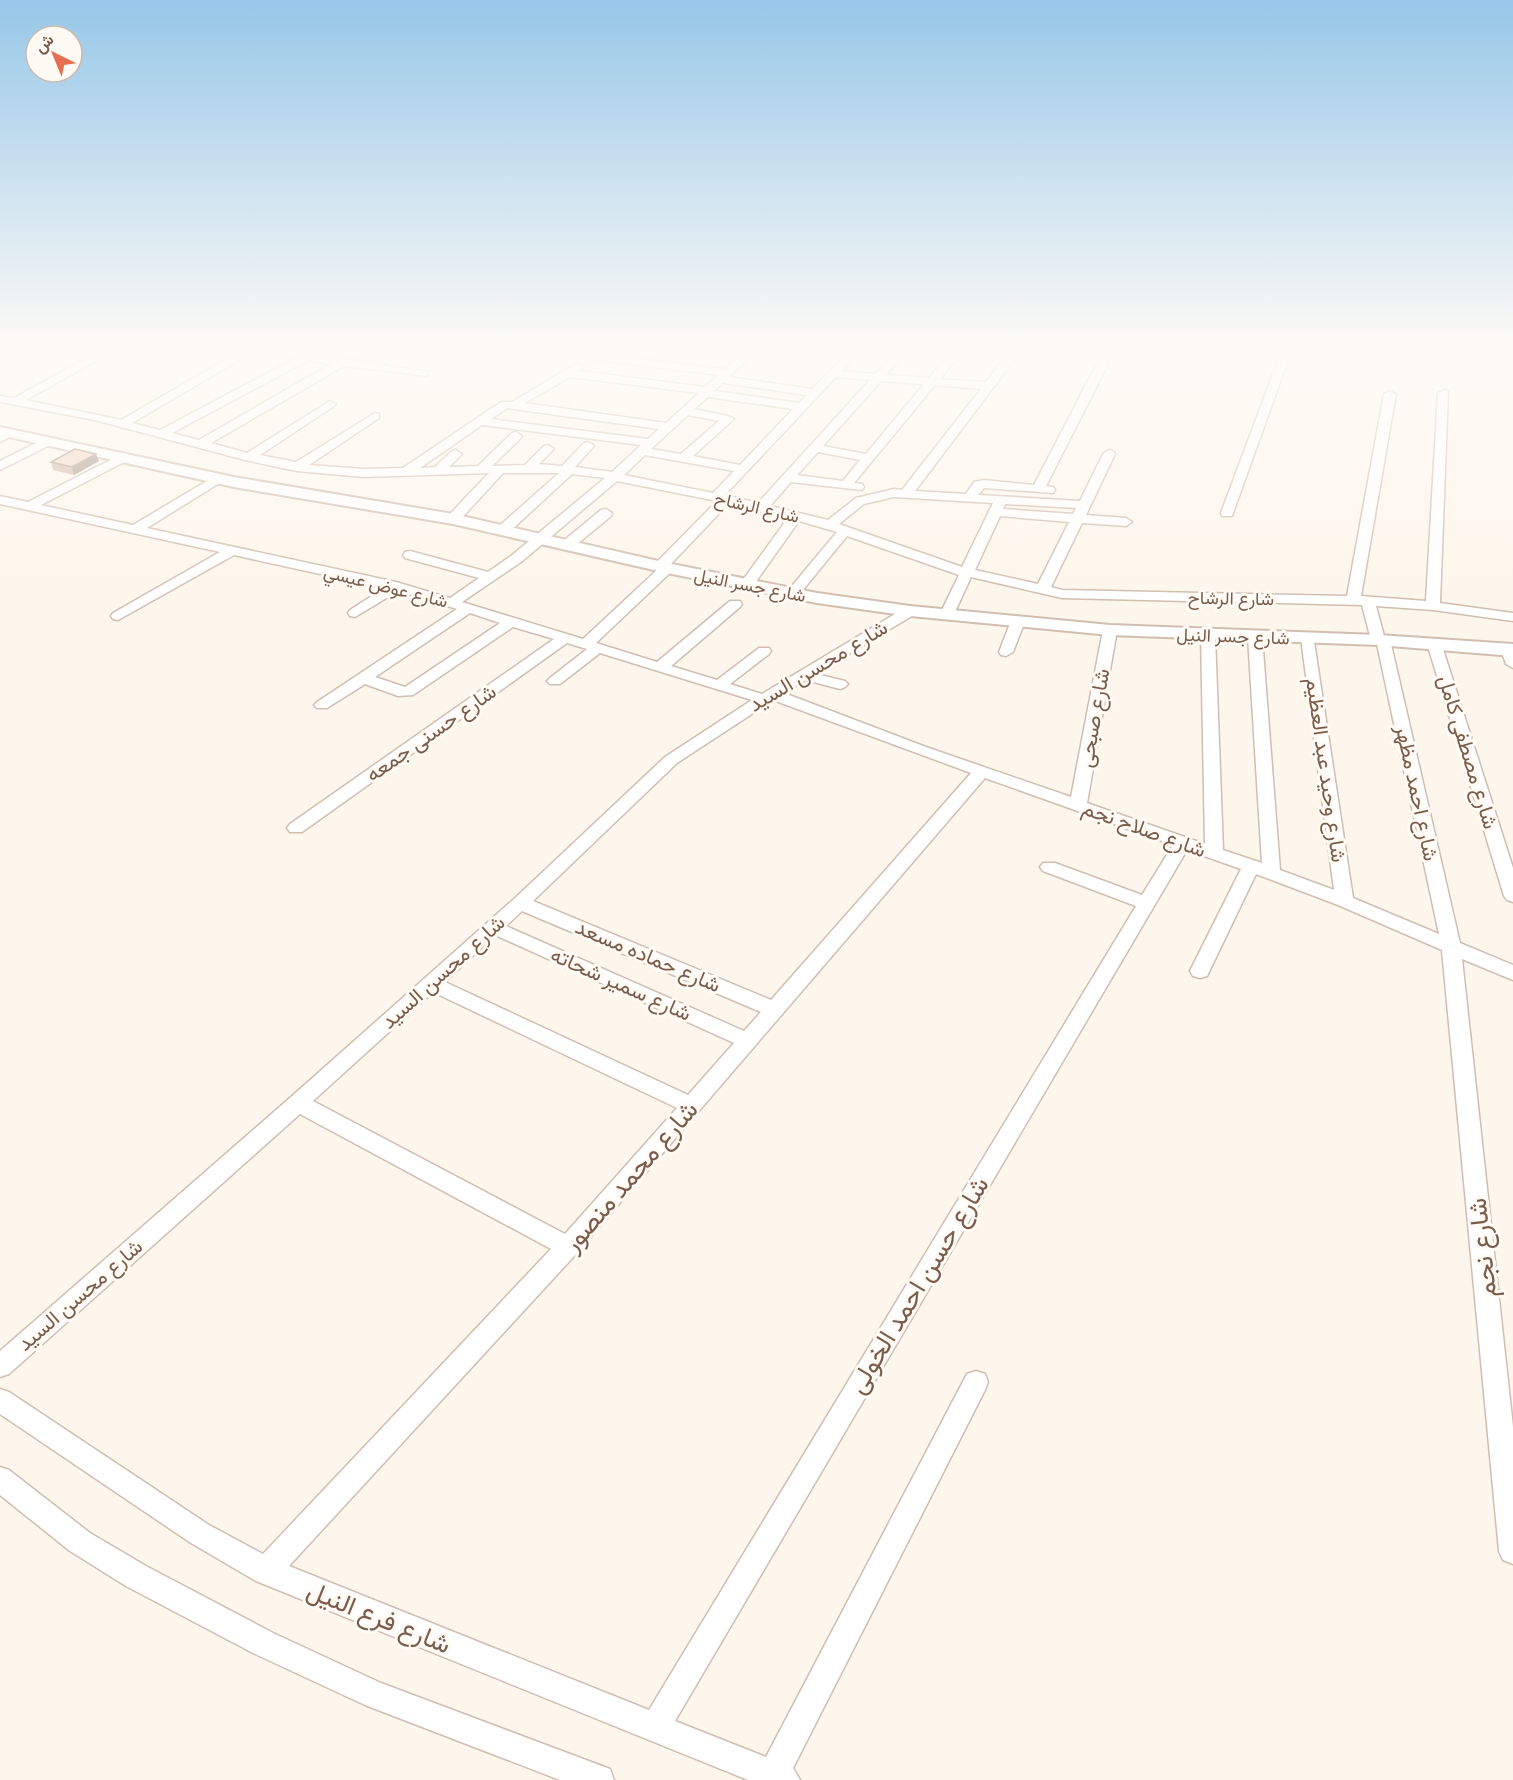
<svg xmlns="http://www.w3.org/2000/svg" width="1513" height="1780" font-family="'Roboto Condensed',Vazirmatn,sans-serif">
	<style>
		.lines { fill: none; stroke-linecap: round; stroke-linejoin: round }
		.minor-casing { stroke: #d1beb0; stroke-width: 3 }
		.tertiary-casing { stroke: #d1beb0; stroke-width: 4 }
		.minor { fill: #fff; fill-rule: evenodd }
		.tertiary { fill: #fff; fill-rule: evenodd }
		.wall { fill: #d1b7a8 }
		.shaded-wall { fill: #aa9588 }
		.building { fill: #f3d5c3; stroke: #aa9588; stroke-width: 1.5 }
		.labels { text-anchor: middle; dominant-baseline: central; stroke-width: 6; stroke-linejoin: round; paint-order: stroke }
		.far-street-label { font-size: 18px; fill: #7a5c4d; stroke: #fffaf3 }
		.street-label { font-size: 21px; fill: #7a5c4d; stroke: #fffaf3 }
		.near-street-label { font-size: 26px; fill: #7a5c4d; stroke: #fffaf3 }
	</style>
	<rect width="100%" height="100%" fill="#fdf6ec"/>
	<g class="lines">
		<defs>
			<path id="minor" d="M 98,352 L 112,352 L 26,400 L 121,420 L 239,352 L 253,352 L 132,423 L 160,430 L 296,358 L 269,352 L 299,352 L 371,363 L 389,352 L 402,352 L 383,365 L 427,372 L 427,376 L 344,366 L 211,443 L 247,453 L 330,401 L 336,404 L 334,406 L 260,455 L 296,462 L 375,413 L 379,414 L 379,418 L 309,465 L 364,469 L 403,468 L 501,402 L 512,402 L 574,365 L 582,365 L 583,367 L 579,371 L 705,387 L 718,375 L 590,359 L 589,357 L 594,354 L 725,369 L 738,357 L 715,352 L 755,352 L 729,377 L 812,389 L 848,352 L 859,352 L 842,371 L 875,374 L 895,352 L 906,352 L 886,375 L 929,378 L 951,352 L 962,352 L 940,379 L 986,382 L 1009,352 L 1020,352 L 915,491 L 966,494 L 974,482 L 984,480 L 1034,485 L 1103,352 L 1114,352 L 1046,486 L 1053,487 L 1055,490 L 1053,493 L 984,488 L 978,495 L 1080,501 L 1103,454 L 1109,450 L 1113,451 L 1115,454 L 1086,515 L 1126,518 L 1132,522 L 1126,526 L 1082,523 L 1051,587 L 1062,590 L 1347,596 L 1384,394 L 1390,391 L 1396,394 L 1361,596 L 1426,601 L 1438,393 L 1444,390 L 1448,391 L 1440,603 L 1513,613 L 1513,621 L 1433,610 L 1376,606 L 1384,636 L 1390,640 L 1460,943 L 1513,965 L 1513,980 L 1462,959 L 1513,1427 L 1513,1564 L 1503,1560 L 1499,1551 L 1442,950 L 1338,905 L 1256,874 L 1207,976 L 1200,978 L 1193,976 L 1190,971 L 1241,869 L 1187,850 L 675,1721 L 766,1757 L 967,1374 L 976,1371 L 985,1374 L 988,1382 L 985,1390 L 793,1768 L 800,1780 L 748,1780 L 256,1581 L 191,1543 L 0,1414 L 0,1389 L 9,1392 L 209,1525 L 263,1554 L 551,1249 L 300,1114 L 9,1374 L 0,1377 L 0,1351 L 291,1097 L 514,899 L 665,757 L 752,700 L 600,653 L 560,684 L 550,684 L 547,681 L 550,678 L 587,649 L 567,643 L 302,832 L 290,832 L 287,828 L 290,824 L 554,639 L 513,627 L 413,695 L 398,696 L 365,684 L 327,708 L 317,708 L 314,705 L 317,702 L 457,609 L 398,591 L 355,617 L 350,616 L 348,613 L 350,610 L 384,588 L 234,555 L 118,620 L 113,619 L 111,616 L 113,613 L 220,552 L 0,504 L 0,496 L 28,502 L 124,453 L 128,454 L 128,460 L 41,505 L 133,525 L 217,475 L 221,476 L 223,479 L 221,482 L 147,528 L 396,582 L 450,598 L 479,578 L 405,558 L 403,555 L 405,552 L 410,551 L 488,572 L 511,556 L 605,478 L 572,474 L 507,534 L 502,535 L 495,531 L 497,528 L 559,473 L 503,473 L 458,522 L 453,523 L 447,519 L 448,516 L 489,473 L 364,477 L 297,471 L 245,460 L 95,420 L 0,402 L 0,396 L 14,398 ZM 309,360 L 331,364 L 199,440 L 172,433 ZM 570,377 L 698,393 L 698,394 L 666,423 L 525,403 ZM 836,377 L 870,380 L 758,503 L 725,495 ZM 881,381 L 924,384 L 866,454 L 823,446 ZM 723,383 L 807,395 L 799,403 L 714,391 ZM 935,385 L 981,389 L 902,490 L 894,489 L 856,498 L 828,520 L 770,506 L 791,482 L 862,490 L 864,487 L 862,484 L 854,483 ZM 708,397 L 793,409 L 740,465 L 693,456 L 734,419 L 728,416 L 694,409 ZM 507,408 L 659,429 L 648,439 L 491,419 ZM 688,415 L 719,421 L 681,454 L 651,449 ZM 482,425 L 641,445 L 612,472 L 575,467 L 594,446 L 588,442 L 584,443 L 562,466 L 539,464 L 554,449 L 548,445 L 544,446 L 525,465 L 492,466 L 520,439 L 522,436 L 516,432 L 512,433 L 478,466 L 449,467 L 462,454 L 456,450 L 452,451 L 435,467 L 420,468 ZM 818,452 L 860,460 L 843,481 L 797,475 ZM 645,455 L 734,471 L 713,493 L 624,475 ZM 617,481 L 717,501 L 655,564 L 653,567 L 657,570 L 583,639 L 462,602 L 521,562 ZM 894,497 L 993,503 L 962,567 L 839,524 L 864,504 ZM 728,504 L 788,518 L 740,584 L 742,587 L 752,587 L 799,521 L 837,532 L 786,593 L 793,597 L 798,596 L 847,536 L 959,575 L 940,614 L 947,618 L 954,614 L 971,577 L 1062,598 L 1362,605 L 1371,640 L 1377,644 L 1439,934 L 1353,898 L 1313,635 L 1303,635 L 1301,638 L 1334,890 L 1280,870 L 1262,637 L 1260,634 L 1255,633 L 1248,637 L 1262,863 L 1223,850 L 1215,635 L 1213,632 L 1208,631 L 1201,635 L 1205,844 L 1087,803 L 1117,630 L 1115,627 L 1105,627 L 1103,630 L 1071,797 L 926,747 L 784,693 L 806,680 L 840,689 L 845,687 L 848,684 L 845,681 L 816,674 L 915,614 L 917,611 L 915,608 L 905,608 L 762,694 L 730,684 L 769,654 L 771,651 L 769,648 L 759,648 L 717,680 L 671,666 L 740,607 L 742,604 L 740,601 L 730,601 L 657,662 L 596,643 L 672,571 L 674,568 L 670,565 ZM 1005,504 L 1076,508 L 1073,514 L 1003,509 ZM 1000,516 L 1069,522 L 1038,584 L 975,570 ZM 470,613 L 500,623 L 405,687 L 375,677 ZM 773,700 L 971,773 L 771,1000 L 533,901 L 677,763 ZM 985,778 L 1173,845 L 1142,895 L 1055,863 L 1043,863 L 1040,867 L 1043,871 L 1136,906 L 649,1710 L 289,1566 L 576,1254 ZM 522,911 L 761,1012 L 744,1031 L 506,926 ZM 495,935 L 734,1043 L 688,1095 L 445,982 ZM 433,992 L 677,1108 L 565,1234 L 313,1101 Z
				M 435,352 L 474,352 C 466,357 443,357 435,352 Z
				M 801,352 L 812,352 L 805,361 L 801,362 L 796,359 Z
				M 1281,352 L 1291,352 L 1233,513 L 1232,516 L 1222,516 L 1221,513 Z
				M 11,429 L 17,433 L 0,442 L 0,434 Z
				M 48,437 L 54,441 L 52,444 L 0,470 L 0,461 Z
				M 606,509 L 612,513 L 611,516 L 571,549 L 561,549 L 559,546 L 561,543 L 601,510 Z
				M 1018,617 L 1025,621 L 1013,652 L 1006,656 L 1001,655 L 999,652 L 1011,621 Z
				M 1434,639 L 1441,643 L 1513,868 L 1513,902 L 1507,900 L 1504,896 L 1427,643 Z
				M 1508,646 L 1513,647 L 1513,668 L 1506,664 L 1501,650 Z
				M 0,1467 L 9,1470 L 90,1533 L 146,1566 L 273,1633 L 381,1683 L 610,1769 L 614,1780 L 560,1780 L 365,1705 L 253,1653 L 126,1586 L 70,1551 L 0,1495 Z"/>
			<path id="tertiary" d="M 0,427 L 234,477 L 453,514 L 667,563 L 817,593 L 910,606 L 1110,625 L 1378,635 L 1513,644 L 1513,656 L 1378,645 L 1110,635 L 910,616 L 817,603 L 667,573 L 453,524 L 234,487 L 0,435 Z"/>
		</defs>
		<!-- minor casing -->
		<use href="#minor" class="minor-casing"/>
		<!-- tertiary casing -->
		<use href="#tertiary" class="tertiary-casing"/>
		<!-- minor -->
		<use href="#minor" class="minor"/>
		<!-- tertiary -->
		<use href="#tertiary" class="tertiary"/>
	</g>
	<!-- wall -->
	<path class="wall" d="M 99,461 L 74,475 L 53,470 L 51,462 Z"/>
	<!-- shaded-wall -->
	<path class="shaded-wall" d="M 96,454 L 99,461 L 74,475 L 72,467 Z"/>
	<!-- building -->
	<path class="building" d="M 75,449 L 96,454 L 72,467 L 51,462 Z"/>
	<!-- sky -->
	<linearGradient id="sky" x2="0" y2="1"><stop stop-color="#97c7e8"/><stop offset="0.58" stop-color="#fefbf6"/><stop offset="1" stop-color="#fefbf6" stop-opacity="0"/></linearGradient>
	<rect width="1513" height="602" fill="url(#sky)"/>
	<g class="labels">
		<!-- far-street labels -->
		<g class="far-street-label">
			<text transform="translate(757 507) rotate(13)">شارع الرشاح</text>
			<text transform="translate(750 585) rotate(11)">شارع جسر النيل</text>
			<text transform="translate(386 586) rotate(14)">شارع عوض عيسي</text>
			<text transform="translate(1231 598) rotate(1)">شارع الرشاح</text>
			<text transform="translate(1233 636) rotate(2)">شارع جسر النيل</text>
		</g>
		<!-- street labels -->
		<g class="street-label">
			<text transform="translate(818 666) rotate(-31)">شارع محسن السيد</text>
			<text transform="translate(1094 718) rotate(-80)">شارع صبحى</text>
			<text transform="translate(431 733) rotate(-35)">شارع حسنى جمعه</text>
			<text transform="translate(1468 752) rotate(73)">شارع مصطفى كامل</text>
			<text transform="translate(1326 770) rotate(82)">شارع وحيد عبد العظيم</text>
			<text transform="translate(1417 793) rotate(78)">شارع احمد مظهر</text>
			<text transform="translate(1144 829) rotate(20)">شارع صلاح نجم</text>
			<text transform="translate(648 956) rotate(23)">شارع حماده مسعد</text>
			<text transform="translate(443 972) rotate(-42)">شارع محسن السيد</text>
			<text transform="translate(621 984) rotate(24)">شارع سمير شحاته</text>
			<text transform="translate(80 1295) rotate(-41)">شارع محسن السيد</text>
		</g>
		<!-- near-street labels -->
		<g class="near-street-label">
			<text transform="translate(630 1176) rotate(-49)">شارع محمد منصور</text>
			<text transform="translate(1482 1248) rotate(-96)">شارع نجم</text>
			<text transform="translate(918 1285) rotate(-59)">شارع حسن احمد الخولى</text>
			<text transform="translate(379 1617) rotate(22)">شارع فرع النيل</text>
		</g>
	</g>
	<!-- north arrow -->
	<g transform="translate(54 54) rotate(317)"><circle r="28" fill="#fffaf3" stroke="#cabbb1" stroke-width="1.5"/>
	<path d="M0-4.5L10 22L0 15L-10 22Z" fill="#e76f51"/>
	<text y="-9" font-size="16" font-weight="bold" text-anchor="middle" fill="#7a5c4d">ش</text>
	</g>
</svg>
